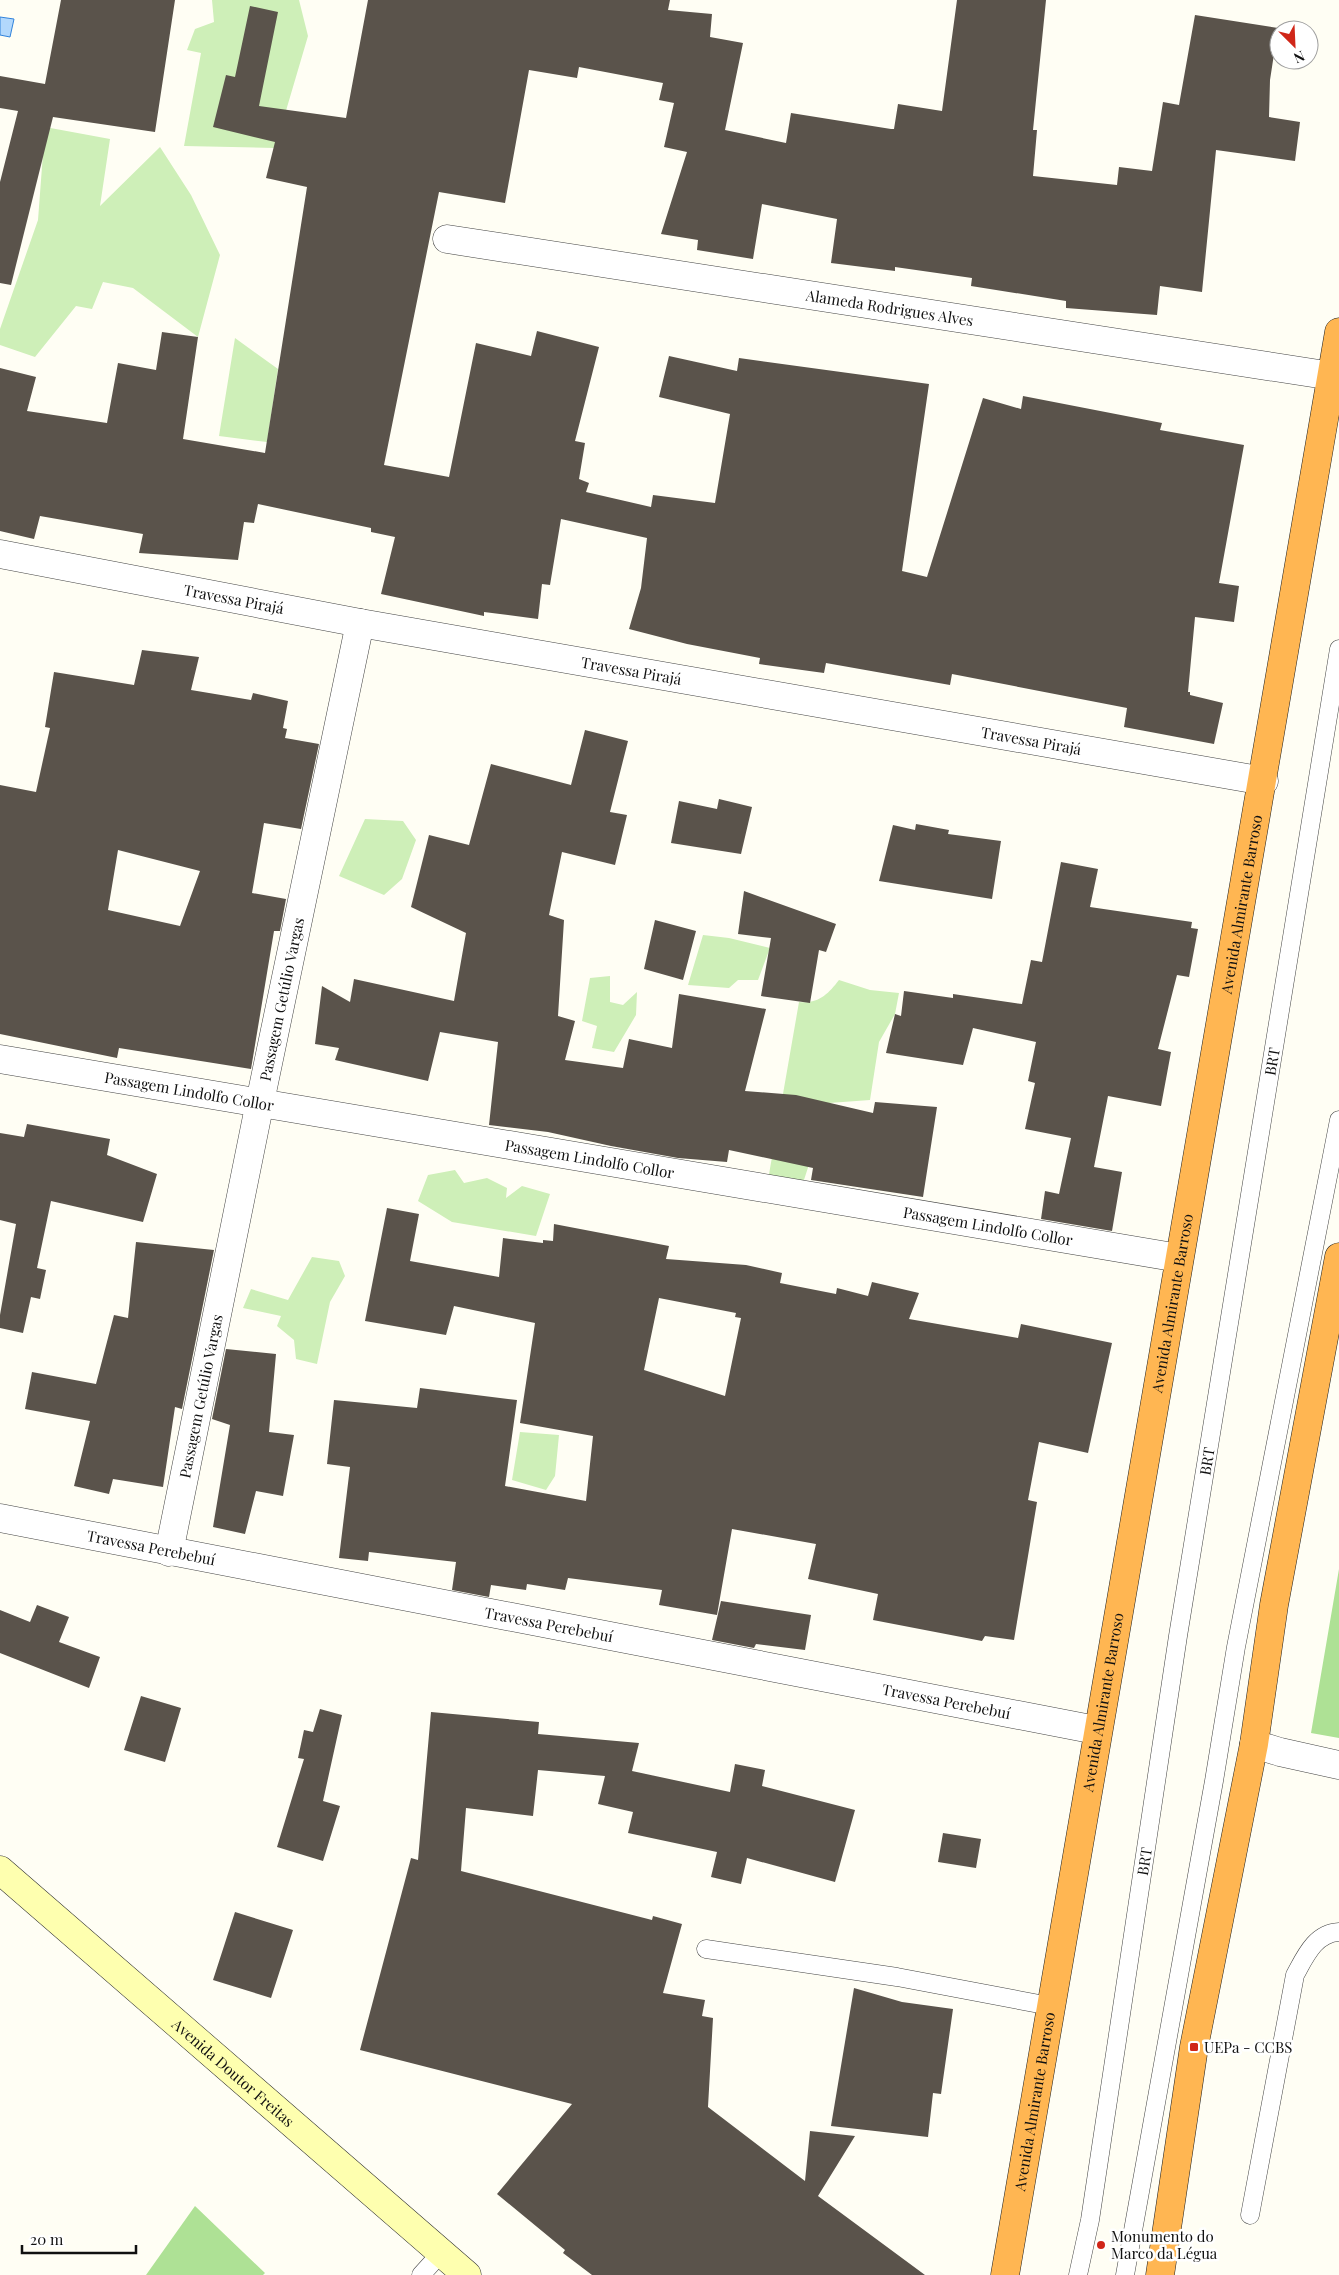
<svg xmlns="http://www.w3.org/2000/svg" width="1339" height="2275" font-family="'Playfair Display',serif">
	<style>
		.green { fill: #ceefb8 }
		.forest { fill: #aee195 }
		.water { fill: #b2d8fc; stroke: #3183db }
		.building { fill: #5a534b; fill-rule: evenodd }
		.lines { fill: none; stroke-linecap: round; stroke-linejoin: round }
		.lane-casing { stroke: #434343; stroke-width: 19 }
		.street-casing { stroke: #434343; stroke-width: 29 }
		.secondary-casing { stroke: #323232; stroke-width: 29 }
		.highway-casing { stroke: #212121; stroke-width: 29 }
		.lane { stroke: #fff; stroke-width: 18 }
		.street { stroke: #fff; stroke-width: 28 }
		.secondary { stroke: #feffaf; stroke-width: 28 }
		.highway { stroke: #ffb652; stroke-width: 28 }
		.poi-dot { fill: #d02618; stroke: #fff; stroke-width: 2 }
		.labels { text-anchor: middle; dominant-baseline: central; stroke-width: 5; stroke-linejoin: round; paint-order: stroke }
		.street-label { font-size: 15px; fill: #101010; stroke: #fff }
		.poi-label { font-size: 15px; fill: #101010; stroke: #fff; text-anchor: start }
	</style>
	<rect width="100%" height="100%" fill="#fffef4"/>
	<!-- green -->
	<path class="green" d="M 212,0 L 299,0 L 308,36 L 275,148 L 184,146 L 201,53 L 187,50 L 195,29 L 214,22 Z
		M 45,127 L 110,139 L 100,206 L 160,147 L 191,195 L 220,255 L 198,337 L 133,288 L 103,282 L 92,309 L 76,306 L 35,357 L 0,345 L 0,329 L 38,220 Z
		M 235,338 L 278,369 L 267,442 L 219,436 Z
		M 365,819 L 403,821 L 416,840 L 402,879 L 384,895 L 339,876 Z
		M 703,935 L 729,938 L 770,948 L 758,980 L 738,980 L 729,988 L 688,985 Z
		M 610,976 L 610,1002 L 623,1005 L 637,992 L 636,1015 L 614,1052 L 592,1048 L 597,1026 L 582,1021 L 590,978 Z
		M 839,980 L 870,990 L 899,993 L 895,1014 L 879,1042 L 870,1100 L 829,1103 L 802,1186 L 768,1180 L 799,1002 C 819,1004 828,994 839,980 Z
		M 455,1170 L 464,1183 L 487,1178 L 507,1188 L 506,1198 L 522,1186 L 550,1194 L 536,1236 L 452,1222 L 418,1201 L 428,1175 Z
		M 312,1257 L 339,1261 L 345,1276 L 330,1302 L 317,1364 L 296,1359 L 294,1340 L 277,1326 L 281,1316 L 243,1308 L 251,1289 L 288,1300 Z
		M 520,1432 L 559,1435 L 555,1476 L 546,1490 L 512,1480 Z"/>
	<!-- forest -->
	<path class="forest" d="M 1339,1569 L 1339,1738 L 1311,1733 Z
		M 195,2206 L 265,2273 L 263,2275 L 146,2275 Z"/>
	<!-- water -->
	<path class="water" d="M 0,17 L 14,19 L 10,37 L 0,35 Z"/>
	<!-- building -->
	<path class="building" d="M 61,0 L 175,0 L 155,132 L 53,117 L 11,285 L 0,283 L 0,182 L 18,111 L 0,108 L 0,76 L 45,84 Z
		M 368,0 L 670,0 L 668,10 L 712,14 L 710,37 L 743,43 L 725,130 L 786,143 L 791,113 L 891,129 L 894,129 L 898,104 L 942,111 L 957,0 L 1046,0 L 1033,130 L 1037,130 L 1033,176 L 1117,185 L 1119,167 L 1152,171 L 1163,102 L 1179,105 L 1195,15 L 1278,28 L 1270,80 L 1269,117 L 1300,122 L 1295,161 L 1216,150 L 1202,292 L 1160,286 L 1157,315 L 1066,308 L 1066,301 L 971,286 L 972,278 L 895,267 L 895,271 L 831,263 L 837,219 L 762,204 L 753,259 L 697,250 L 698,240 L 661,234 L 687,152 L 664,147 L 674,103 L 659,100 L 663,83 L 579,67 L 577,78 L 529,70 L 505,203 L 439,192 L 384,465 L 449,477 L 476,343 L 531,356 L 537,331 L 599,347 L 575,441 L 585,443 L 579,479 L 589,483 L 586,492 L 651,507 L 653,495 L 715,503 L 730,414 L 659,397 L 669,356 L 737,371 L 739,358 L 929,384 L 902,571 L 927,577 L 983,398 L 1021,409 L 1023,396 L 1162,423 L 1160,430 L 1244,445 L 1219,583 L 1239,586 L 1234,622 L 1195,617 L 1188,692 L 1190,692 L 1190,695 L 1223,703 L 1214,744 L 1124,727 L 1127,708 L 952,674 L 950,685 L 826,663 L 824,673 L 759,664 L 760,658 L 687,644 L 629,629 L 641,588 L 647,538 L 561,519 L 550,585 L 542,584 L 538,619 L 484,612 L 484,616 L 381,594 L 395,537 L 371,532 L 371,528 L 258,504 L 254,523 L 244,522 L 238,560 L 139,553 L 143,534 L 40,516 L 34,539 L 0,531 L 0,368 L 36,377 L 27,411 L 107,423 L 118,363 L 156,370 L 162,332 L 198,337 L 183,439 L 265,453 L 307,187 L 266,178 L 275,142 L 213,127 L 226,75 L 235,77 L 250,6 L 278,12 L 259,106 L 346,118 Z
		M 142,650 L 199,657 L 191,690 L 251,700 L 253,693 L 288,701 L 283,728 L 287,729 L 285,738 L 319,744 L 301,829 L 264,823 L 252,893 L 286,899 L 280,931 L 274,931 L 251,1069 L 119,1048 L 117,1058 L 0,1034 L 0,785 L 36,792 L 50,728 L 45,727 L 54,672 L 134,685 ZM 118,850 L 200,871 L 180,926 L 108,910 Z
		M 585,730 L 628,741 L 610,812 L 627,815 L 615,865 L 562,852 L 549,915 L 564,920 L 558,1016 L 575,1021 L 565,1060 L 623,1068 L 629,1039 L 672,1048 L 679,994 L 766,1009 L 745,1091 L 796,1095 L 873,1113 L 875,1102 L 937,1107 L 923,1197 L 811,1180 L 813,1168 L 729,1150 L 727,1162 L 678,1158 L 611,1146 L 548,1132 L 489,1125 L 498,1042 L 440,1032 L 428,1081 L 335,1060 L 339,1048 L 315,1044 L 322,986 L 350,1002 L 354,979 L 454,1001 L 466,933 L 411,907 L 429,835 L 469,845 L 491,764 L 571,785 Z
		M 719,799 L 752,807 L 741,854 L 671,843 L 679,801 L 717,809 Z
		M 916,824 L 949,830 L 948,834 L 1001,841 L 992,899 L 879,881 L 893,825 L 915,830 Z
		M 1061,862 L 1098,869 L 1090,907 L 1192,922 L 1191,928 L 1198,929 L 1189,977 L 1177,975 L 1158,1049 L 1171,1052 L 1161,1106 L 1108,1096 L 1094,1167 L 1122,1172 L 1112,1231 L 1041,1219 L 1045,1191 L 1059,1194 L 1071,1138 L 1025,1129 L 1035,1083 L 1028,1081 L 1036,1042 L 973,1028 L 963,1065 L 886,1053 L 895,1014 L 901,1016 L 904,991 L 953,998 L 953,994 L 1022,1004 L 1031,960 L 1042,962 Z
		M 744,891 L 836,924 L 826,952 L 819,950 L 810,1003 L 761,996 L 771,938 L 738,934 Z
		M 655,920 L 696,931 L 683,980 L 644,969 Z
		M 27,1124 L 110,1139 L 107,1155 L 157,1174 L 143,1222 L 51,1201 L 37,1268 L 46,1270 L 40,1299 L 31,1297 L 23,1333 L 0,1328 L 0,1315 L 16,1224 L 0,1220 L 0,1133 L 24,1137 Z
		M 387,1208 L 419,1214 L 410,1261 L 499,1277 L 503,1238 L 543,1243 L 543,1240 L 553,1241 L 554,1224 L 669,1246 L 666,1259 L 746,1265 L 782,1273 L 780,1283 L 836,1294 L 837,1288 L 868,1296 L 872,1282 L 919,1293 L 909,1319 L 1018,1338 L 1021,1324 L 1112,1343 L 1088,1453 L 1039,1442 L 1028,1500 L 1037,1502 L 1014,1640 L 985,1636 L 982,1641 L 873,1620 L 878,1594 L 808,1579 L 816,1544 L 732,1529 L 717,1615 L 659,1605 L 662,1590 L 568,1578 L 565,1590 L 527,1584 L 526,1590 L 491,1585 L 489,1597 L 452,1590 L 456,1562 L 369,1552 L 368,1561 L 339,1558 L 350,1467 L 327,1464 L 334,1400 L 417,1408 L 420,1388 L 517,1400 L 505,1486 L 586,1501 L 593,1436 L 520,1423 L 535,1323 L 454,1306 L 446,1335 L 365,1321 ZM 659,1298 L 736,1313 L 735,1317 L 741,1318 L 725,1396 L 644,1370 Z
		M 136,1242 L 214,1250 L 182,1409 L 175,1407 L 163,1487 L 113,1479 L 109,1494 L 74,1486 L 90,1421 L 25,1409 L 32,1372 L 96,1384 L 114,1315 L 128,1318 Z
		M 226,1349 L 276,1354 L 269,1432 L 294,1435 L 283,1496 L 256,1491 L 245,1534 L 213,1527 L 230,1425 L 212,1419 Z
		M 721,1601 L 811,1615 L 805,1650 L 756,1644 L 754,1648 L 712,1640 Z
		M 37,1605 L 69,1617 L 59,1642 L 100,1657 L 89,1688 L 0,1653 L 0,1610 L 30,1622 Z
		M 141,1696 L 181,1708 L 165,1762 L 124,1750 Z
		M 320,1709 L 342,1715 L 323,1801 L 340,1806 L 323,1861 L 277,1847 L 304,1759 L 298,1758 L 304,1730 L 313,1732 Z
		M 431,1712 L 539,1722 L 538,1734 L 639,1743 L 632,1771 L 730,1792 L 735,1764 L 765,1770 L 762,1786 L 855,1810 L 835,1882 L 747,1858 L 741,1884 L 711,1877 L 717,1852 L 628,1833 L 633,1812 L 598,1804 L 605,1776 L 538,1770 L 533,1816 L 466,1808 L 461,1871 L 652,1920 L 653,1916 L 682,1924 L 663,1993 L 705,2000 L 702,2016 L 713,2018 L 708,2107 L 805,2181 L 810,2131 L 855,2136 L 818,2196 L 925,2275 L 592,2275 L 563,2253 L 565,2250 L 497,2194 L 572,2104 L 360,2050 L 411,1858 L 418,1860 Z
		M 943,1833 L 981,1839 L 976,1868 L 938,1862 Z
		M 235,1912 L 293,1930 L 271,1998 L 213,1980 Z
		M 854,1988 L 902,2002 L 953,2009 L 941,2094 L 933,2093 L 928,2137 L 831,2126 Z"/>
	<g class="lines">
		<defs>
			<g id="lane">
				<path d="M 706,1949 L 897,1977 L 1050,2006"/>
				<path d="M 1250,2215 L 1295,1975 C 1305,1957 1315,1933 1339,1932"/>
				<path d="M 421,2275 L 441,2253"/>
				<path id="s1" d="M 1078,2275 L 1090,2220 L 1178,1636 L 1339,649"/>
				<path d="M 1125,2275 L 1214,1781 L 1236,1647 L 1339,1120"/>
			</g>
			<g id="street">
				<path id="s2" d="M 447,239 L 1332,376"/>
				<path id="s3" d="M 0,554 L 360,623 L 1264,781"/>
				<path id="s4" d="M 0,1059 L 1179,1258"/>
				<path id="s5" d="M 0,1518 L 1096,1730"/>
				<path id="s6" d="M 169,1552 L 260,1102 L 360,623"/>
				<path d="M 1254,1744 L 1280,1752 L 1339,1765"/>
			</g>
			<g id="secondary">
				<path id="s7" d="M 0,1870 L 467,2275"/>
			</g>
			<g id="highway">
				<path id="s8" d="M 1005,2275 C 1113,1627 1230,980 1339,332"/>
				<path d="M 1160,2275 L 1194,2047 L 1254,1744 L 1274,1605 L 1339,1257"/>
			</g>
		</defs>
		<!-- lane casing -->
		<use href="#lane" class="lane-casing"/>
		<!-- street casing -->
		<use href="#street" class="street-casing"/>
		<!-- secondary casing -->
		<use href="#secondary" class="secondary-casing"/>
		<!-- highway casing -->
		<use href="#highway" class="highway-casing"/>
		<!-- lane -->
		<use href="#lane" class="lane"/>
		<!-- street -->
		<use href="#street" class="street"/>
		<!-- secondary -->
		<use href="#secondary" class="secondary"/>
		<!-- highway -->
		<use href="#highway" class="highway"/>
	</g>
	<!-- markers -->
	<g class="poi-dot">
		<rect x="1189" y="2042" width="10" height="10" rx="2.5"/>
		<circle cx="1101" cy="2245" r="5"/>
	</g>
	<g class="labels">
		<!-- street labels -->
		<g class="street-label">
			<text stroke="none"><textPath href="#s2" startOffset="448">Alameda Rodrigues Alves</textPath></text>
			<text stroke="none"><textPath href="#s3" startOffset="238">Travessa Pirajá</textPath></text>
			<text stroke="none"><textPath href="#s3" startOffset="642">Travessa Pirajá</textPath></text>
			<text stroke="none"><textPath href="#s3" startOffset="1048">Travessa Pirajá</textPath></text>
			<text stroke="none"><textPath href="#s8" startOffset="1391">Avenida Almirante Barroso</textPath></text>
			<text stroke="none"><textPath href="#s6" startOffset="564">Passagem Getúlio Vargas</textPath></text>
			<text stroke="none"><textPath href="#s1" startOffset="1229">BRT</textPath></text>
			<text stroke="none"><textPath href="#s4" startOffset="192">Passagem Lindolfo Collor</textPath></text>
			<text stroke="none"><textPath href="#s4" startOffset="598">Passagem Lindolfo Collor</textPath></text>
			<text stroke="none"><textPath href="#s4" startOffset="1002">Passagem Lindolfo Collor</textPath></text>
			<text stroke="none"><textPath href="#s8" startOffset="986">Avenida Almirante Barroso</textPath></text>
			<text stroke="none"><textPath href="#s6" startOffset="159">Passagem Getúlio Vargas</textPath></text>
			<text stroke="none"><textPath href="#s1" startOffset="824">BRT</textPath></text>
			<text stroke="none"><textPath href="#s5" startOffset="154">Travessa Perebebuí</textPath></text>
			<text stroke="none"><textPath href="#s5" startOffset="559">Travessa Perebebuí</textPath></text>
			<text stroke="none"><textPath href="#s5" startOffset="964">Travessa Perebebuí</textPath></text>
			<text stroke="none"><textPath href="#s8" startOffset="581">Avenida Almirante Barroso</textPath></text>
			<text stroke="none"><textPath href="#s1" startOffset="419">BRT</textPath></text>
			<text stroke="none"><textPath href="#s7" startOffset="309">Avenida Doutor Freitas</textPath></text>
			<text stroke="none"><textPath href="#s8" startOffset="176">Avenida Almirante Barroso</textPath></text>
		</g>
		<!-- poi labels -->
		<g class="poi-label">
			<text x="1204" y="2047">UEPa - CCBS</text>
			<text x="1111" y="2236">Monumento do<tspan x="1111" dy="17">Marco da Légua</tspan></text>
		</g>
	</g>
	<!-- north arrow -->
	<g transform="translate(1294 45) rotate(156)"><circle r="24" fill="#ffffff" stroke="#9f9f9f"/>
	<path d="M0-4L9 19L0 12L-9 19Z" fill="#d02618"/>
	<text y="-8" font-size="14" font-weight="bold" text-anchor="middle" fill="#101010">N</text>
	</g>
	<!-- scale -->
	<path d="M22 2245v8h114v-8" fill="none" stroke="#101010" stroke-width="2.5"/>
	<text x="30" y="2245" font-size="15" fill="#101010" stroke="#ffffff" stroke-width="4" paint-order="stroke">20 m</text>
</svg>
